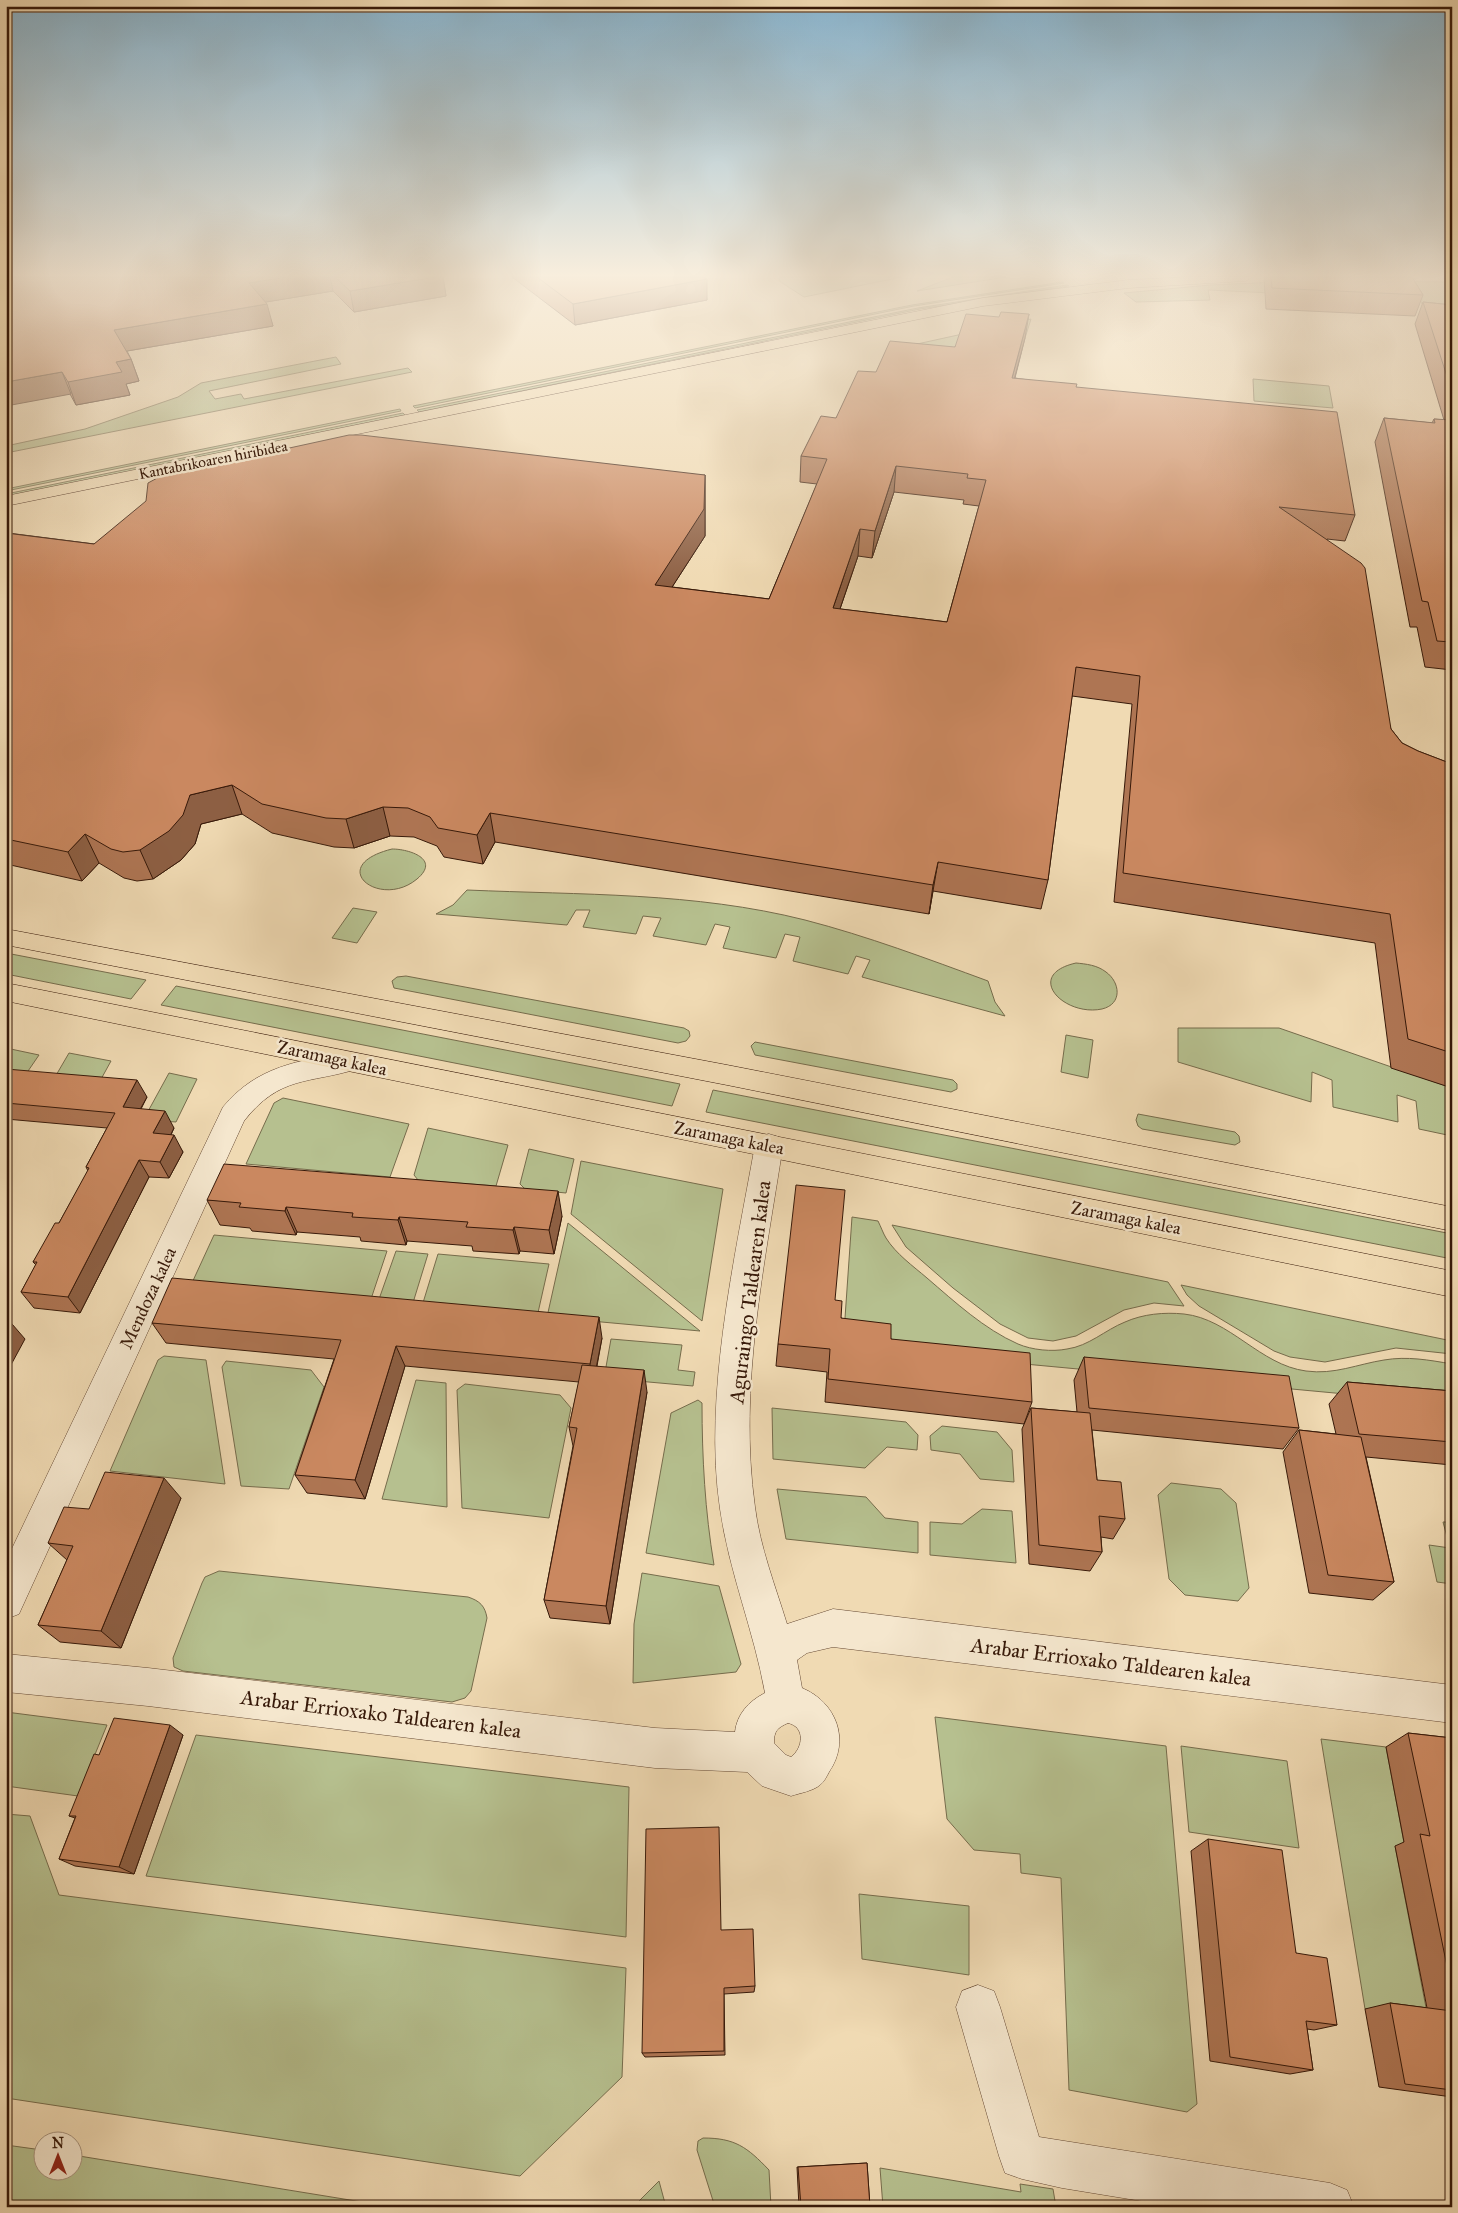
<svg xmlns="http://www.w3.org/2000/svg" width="1458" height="2213" font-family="'IM FELL Great Primer',serif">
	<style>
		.green { fill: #b6c08f; stroke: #766c4c }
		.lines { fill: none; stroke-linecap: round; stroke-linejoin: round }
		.minor-casing { stroke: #654934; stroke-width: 1 }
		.major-casing { stroke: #371909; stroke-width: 1 }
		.minor { fill: #f5e7ce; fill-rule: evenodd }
		.major { fill: #f0dab3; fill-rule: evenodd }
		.wall { fill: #ae7553; stroke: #371909; fill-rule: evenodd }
		.shaded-wall { fill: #8d5f43; stroke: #371909 }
		.building { fill: #ca8860; stroke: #371909; fill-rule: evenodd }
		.labels { text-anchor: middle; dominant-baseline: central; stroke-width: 5; stroke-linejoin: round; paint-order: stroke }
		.far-street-label { font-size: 15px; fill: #371909; stroke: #f5e7ce }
		.street-label { font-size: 18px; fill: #371909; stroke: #f5e7ce }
		.near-street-label { font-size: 21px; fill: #371909; stroke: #f5e7ce }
	</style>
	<rect width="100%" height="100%" fill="#f0dab3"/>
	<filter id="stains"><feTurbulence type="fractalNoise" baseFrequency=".004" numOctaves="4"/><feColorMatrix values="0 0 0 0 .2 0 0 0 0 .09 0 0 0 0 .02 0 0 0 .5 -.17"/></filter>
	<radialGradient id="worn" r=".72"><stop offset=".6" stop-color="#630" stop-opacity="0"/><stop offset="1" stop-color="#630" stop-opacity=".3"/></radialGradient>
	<!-- green -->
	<path class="green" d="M 780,277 L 902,277 L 804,297 L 779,281 Z
		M 953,277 L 1006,277 L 917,291 Z
		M 1302,281 L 1452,282 L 1452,321 L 1430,319 L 1420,300 L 1208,290 L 1210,300 L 1136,302 L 1124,293 L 1210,285 Z
		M 1062,282 L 1064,283 L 914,306 L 415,408 L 413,406 L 912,305 Z
		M 1067,285 L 1069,286 L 920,309 L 419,412 L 417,410 L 918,308 Z
		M 1031,319 L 1025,338 L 997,335 L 956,359 L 917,344 Z
		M 336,357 L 341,364 L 209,391 L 215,399 L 241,394 L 244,399 L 408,368 L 412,372 L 6,453 L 6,446 L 85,429 L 178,397 L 201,383 Z
		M 1253,379 L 1329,386 L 1333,408 L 1254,401 Z
		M 400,409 L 401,411 L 6,491 L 6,489 Z
		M 403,413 L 405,415 L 6,497 L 6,494 Z
		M 392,849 C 409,849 441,859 417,879 C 380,910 324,866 392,849 Z
		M 467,890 C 581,895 694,892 805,920 C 867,936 928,959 988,981 L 995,1002 L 1005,1016 L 862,977 L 870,960 L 856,956 L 848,974 L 793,961 L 800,937 L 785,934 L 776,958 L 723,948 L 730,927 L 715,924 L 706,945 L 653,936 L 661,918 L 643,916 L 636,934 L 583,927 L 590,910 L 576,910 L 567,925 L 436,914 L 453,905 Z
		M 353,908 L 377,912 L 357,943 L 332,938 Z
		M 6,953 L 146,980 L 131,999 L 6,974 Z
		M 1076,963 C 1086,964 1097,965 1106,972 C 1120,982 1123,1004 1102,1009 C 1064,1017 1023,975 1076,963 Z
		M 406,976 L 684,1028 L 689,1031 L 690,1036 L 686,1041 L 678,1043 L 394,988 L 392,981 L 397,977 Z
		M 176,986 L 680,1084 L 672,1106 L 161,1005 Z
		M 1178,1028 L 1279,1028 L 1452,1088 L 1452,1136 L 1419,1129 L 1416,1101 L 1397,1095 L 1398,1122 L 1333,1107 L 1332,1080 L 1312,1072 L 1311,1102 L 1178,1062 Z
		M 1066,1035 L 1093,1040 L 1088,1078 L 1061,1072 Z
		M 755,1042 L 953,1080 L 957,1084 L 957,1089 L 951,1092 L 755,1055 L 751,1046 Z
		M 6,1048 L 39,1055 L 26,1074 L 6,1073 Z
		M 69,1053 L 111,1061 L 100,1081 L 55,1077 Z
		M 169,1073 L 197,1079 L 176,1122 L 148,1120 L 146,1115 Z
		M 713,1090 L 1452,1234 L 1452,1259 L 706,1112 Z
		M 283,1098 L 409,1124 L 390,1177 L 246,1164 L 274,1103 Z
		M 1138,1114 L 1235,1132 L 1239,1136 L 1240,1142 L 1235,1145 L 1142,1129 L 1138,1126 L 1136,1120 Z
		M 428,1128 L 508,1145 L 496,1186 L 418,1180 L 414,1175 Z
		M 529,1149 L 574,1159 L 566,1193 L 525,1189 L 520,1184 Z
		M 581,1161 L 723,1189 L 702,1321 L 571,1214 Z
		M 852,1217 L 878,1221 C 881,1227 883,1233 886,1238 C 896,1254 913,1266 927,1278 C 955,1302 984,1329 1018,1344 C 1032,1350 1052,1352 1067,1349 C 1089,1346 1105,1330 1125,1322 C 1143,1314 1164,1312 1184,1314 C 1230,1319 1260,1365 1306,1371 C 1334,1375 1358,1364 1384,1360 C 1407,1356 1429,1360 1452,1364 L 1452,1404 L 843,1347 Z
		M 568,1223 L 700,1331 L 547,1317 Z
		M 892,1225 L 1168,1282 L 1184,1306 L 1154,1303 L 1124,1310 L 1076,1336 L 1053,1341 L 1028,1338 L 1000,1324 L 953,1288 L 906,1247 Z
		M 214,1235 L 387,1251 L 370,1302 L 191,1285 Z
		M 396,1251 L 428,1254 L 412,1306 L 378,1302 Z
		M 438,1254 L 549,1264 L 537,1317 L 422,1306 Z
		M 1181,1285 L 1452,1341 L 1452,1354 L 1396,1348 L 1325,1362 L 1290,1357 L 1274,1351 L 1199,1306 L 1187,1295 Z
		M 611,1339 L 682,1345 L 678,1370 L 695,1372 L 693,1386 L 604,1378 Z
		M 164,1356 L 206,1360 L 225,1484 L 110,1471 L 158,1360 Z
		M 226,1361 L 311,1370 L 324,1387 L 289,1489 L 241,1486 L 222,1367 Z
		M 416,1380 L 446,1383 L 447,1507 L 382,1499 Z
		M 465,1384 L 560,1395 L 571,1408 L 549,1518 L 462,1508 L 457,1390 Z
		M 698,1400 L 702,1403 C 702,1458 705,1511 714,1565 L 646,1553 L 671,1413 Z
		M 772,1408 L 906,1422 L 918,1435 L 917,1450 L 887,1447 L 865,1468 L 773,1459 Z
		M 942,1426 L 997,1432 L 1012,1450 L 1014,1482 L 980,1479 L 960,1454 L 931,1450 L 930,1436 Z
		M 1171,1483 L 1221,1489 L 1236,1503 L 1249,1588 L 1238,1601 L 1185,1595 L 1169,1579 L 1158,1495 Z
		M 777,1489 L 866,1497 L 885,1518 L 918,1522 L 918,1553 L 786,1539 Z
		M 982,1509 L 1012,1511 L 1016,1563 L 930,1555 L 930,1522 L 962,1524 Z
		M 1443,1522 L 1452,1522 L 1452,1584 L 1437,1582 L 1429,1545 L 1450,1548 Z
		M 219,1571 L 468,1597 C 480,1601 485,1606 487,1618 L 471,1691 L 465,1698 L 452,1702 L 183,1671 L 174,1667 L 173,1658 L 202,1583 L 205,1577 Z
		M 642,1573 L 719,1586 L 741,1664 L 736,1672 L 633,1683 L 634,1624 Z
		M 6,1712 L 107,1725 L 78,1796 L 6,1786 Z
		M 935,1717 L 1166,1746 L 1197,2104 L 1187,2112 L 1069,2090 L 1061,1878 L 1021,1873 L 1020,1854 L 974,1850 L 947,1819 Z
		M 196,1735 L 629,1787 L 626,1937 L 146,1876 Z
		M 1321,1739 L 1386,1747 L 1405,1848 L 1395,1846 L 1428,2018 L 1365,2009 Z
		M 1181,1746 L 1287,1761 L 1299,1848 L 1189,1832 Z
		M 6,1814 L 30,1816 L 59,1895 L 626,1968 L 622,2077 L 520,2176 L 6,2098 Z
		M 859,1894 L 969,1906 L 969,1975 L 862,1959 Z
		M 703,2138 C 735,2138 747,2147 769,2170 L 771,2207 L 715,2207 L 697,2150 L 698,2141 Z
		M 6,2145 L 42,2150 L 42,2170 L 72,2170 L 73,2155 L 393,2207 L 6,2207 Z
		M 880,2168 L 1021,2192 L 1020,2184 L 1053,2189 L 1056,2207 L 883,2207 Z
		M 659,2181 L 666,2207 L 633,2207 Z"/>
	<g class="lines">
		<defs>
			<path id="minor" d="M 348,1052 L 357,1055 L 361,1062 L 357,1069 C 309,1084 280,1075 244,1121 L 19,1614 L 6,1619 L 6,1561 L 223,1107 C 257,1066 298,1061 348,1052 Z
				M 769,1134 L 779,1137 L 783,1145 C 765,1263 738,1387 755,1507 C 760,1547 775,1585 787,1624 L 833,1609 L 1452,1685 L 1452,1723 L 833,1647 L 807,1653 L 797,1660 L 802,1688 C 836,1702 851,1740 829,1772 C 827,1776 824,1782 820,1785 C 813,1791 800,1793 791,1796 L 762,1786 L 747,1772 L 655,1768 L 148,1706 L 6,1692 L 6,1654 L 148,1668 L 655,1728 L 735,1732 C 737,1714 749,1701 765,1693 C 754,1631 729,1572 720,1509 C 703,1396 735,1257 755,1145 L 759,1137 ZM 788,1723 C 806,1727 803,1748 791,1757 L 786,1755 L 774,1743 C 774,1731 777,1728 788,1723 Z
				M 978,1985 L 994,1991 L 1000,2007 L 1039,2137 L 1330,2183 L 1347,2190 L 1354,2207 L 1178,2207 L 1062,2188 L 1022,2179 L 1005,2173 L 999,2156 L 956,2007 L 962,1991 Z"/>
			<path id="major" d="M 1190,277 L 1252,277 L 1246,281 L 1128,288 L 983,306 L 6,506 L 6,496 L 983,298 L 1128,280 Z
				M 6,929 L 727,1065 L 1452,1207 L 1452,1231 L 727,1085 L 6,945 Z
				M 6,983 L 1452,1271 L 1452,1297 L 6,1001 Z"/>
		</defs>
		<!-- minor casing -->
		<use href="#minor" class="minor-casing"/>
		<!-- major casing -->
		<use href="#major" class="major-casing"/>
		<!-- minor -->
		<use href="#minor" class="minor"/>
		<!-- major -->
		<use href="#major" class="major"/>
	</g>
	<!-- wall -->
	<path class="wall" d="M 6,277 L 443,277 L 446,296 L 354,312 L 333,291 L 265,302 L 273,326 L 127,351 L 131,359 L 139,381 L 126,384 L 130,395 L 76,405 Z
		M 512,277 L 703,277 L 707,300 L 575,325 Z
		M 1264,277 L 1412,277 L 1423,295 L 1415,316 L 1266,309 Z
		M 1423,302 L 1452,305 L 1452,670 L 1425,667 L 1417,627 L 1410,627 L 1375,442 L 1384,418 L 1432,423 L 1434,419 L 1444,420 L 1415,324 Z
		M 1025,338 L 1015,378 L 1076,387 L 1355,515 L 1345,541 L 1327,539 L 1391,729 L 1402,743 L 1418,751 L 1452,764 L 1452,1088 L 1391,1068 L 1375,943 L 1114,902 L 1132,704 L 1072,696 L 1048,880 L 1041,909 L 933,891 L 929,914 L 495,842 L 483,864 L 444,857 L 437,846 L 414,837 L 390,836 L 354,848 L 334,847 L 272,833 L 242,814 L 201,824 L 195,844 L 181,860 L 153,879 L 137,881 L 124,878 L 99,863 L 82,881 L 6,864 L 6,530 L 8,533 L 94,544 L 705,475 L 705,536 L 672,587 L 769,599 L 817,484 L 800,482 L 801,456 L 836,418 L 876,372 L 955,347 ZM 894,492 L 964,500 L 963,504 L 979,506 L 947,622 L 840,609 L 858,556 L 872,558 Z
		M 6,1069 L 147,1097 L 141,1109 L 174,1128 L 171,1135 L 183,1152 L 169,1178 L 149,1177 L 80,1313 L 34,1308 L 21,1292 L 36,1265 L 33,1262 L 59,1223 L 88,1171 L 86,1167 L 107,1128 L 6,1119 Z
		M 207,1200 L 562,1216 L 554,1254 L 520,1251 L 519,1254 L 473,1251 L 472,1246 L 407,1241 L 406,1245 L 361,1241 L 360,1237 L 297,1232 L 296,1235 L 252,1231 L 250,1228 L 220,1225 Z
		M 835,1300 L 841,1318 L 891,1339 L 1032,1402 L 1024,1424 L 825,1402 L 827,1372 L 776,1366 L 778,1344 Z
		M 152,1323 L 602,1338 L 597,1366 L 647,1392 L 610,1624 L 550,1618 L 544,1600 L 573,1446 L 569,1427 L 579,1382 L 405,1366 L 365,1499 L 307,1493 L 295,1475 L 334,1359 L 166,1343 Z
		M 1084,1357 L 1299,1428 L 1283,1449 L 1092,1430 L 1097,1480 L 1125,1519 L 1113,1539 L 1101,1537 L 1102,1552 L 1090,1571 L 1029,1564 L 1022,1429 L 1031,1408 L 1077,1412 L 1074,1380 Z
		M 1347,1382 L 1452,1391 L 1452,1465 L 1366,1457 L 1394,1582 L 1373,1600 L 1309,1593 L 1283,1452 L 1299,1430 L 1336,1434 L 1329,1404 Z
		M 181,1498 L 121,1648 L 60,1642 L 38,1625 L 67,1560 L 48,1543 L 89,1509 Z
		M 1408,1733 L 1452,1738 L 1452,2097 L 1379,2087 L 1365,2009 L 1390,2003 L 1427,2008 L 1395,1846 L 1404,1842 L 1386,1747 Z
		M 183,1735 L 134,1874 L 75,1866 L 59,1859 L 75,1818 L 69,1816 L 99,1755 Z
		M 1208,1839 L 1296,1953 L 1337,2025 L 1314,2030 L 1307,2029 L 1313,2070 L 1290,2074 L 1210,2061 L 1191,1851 Z
		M 721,1930 L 755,1986 L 754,1992 L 724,1994 L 725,2055 L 645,2057 L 642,2053 Z
		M 867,2163 L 870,2207 L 799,2207 L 797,2167 Z"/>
	<!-- shaded-wall -->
	<path class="shaded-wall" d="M 287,277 L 330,277 L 333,291 L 254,304 L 249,283 Z
		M 435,277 L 443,277 L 446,296 L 354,312 L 350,291 Z
		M 707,279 L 707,300 L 575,325 L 573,304 Z
		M 267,304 L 273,326 L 121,352 L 114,330 Z
		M 1029,314 L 1025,338 L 1008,403 L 1012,378 Z
		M 131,359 L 139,381 L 126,384 L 130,395 L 76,405 L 68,382 L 116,362 Z
		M 62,372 L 71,394 L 6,406 L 6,382 Z
		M 896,466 L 894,492 L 872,558 L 875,531 Z
		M 705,475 L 705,536 L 656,612 L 655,585 Z
		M 860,529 L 858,556 L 831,635 L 833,608 Z
		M 232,785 L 242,814 L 201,824 L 195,844 L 181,860 L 153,879 L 140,850 L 190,795 Z
		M 383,807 L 390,836 L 354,848 L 346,819 Z
		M 490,813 L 495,842 L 483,864 L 477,835 Z
		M 85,834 L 99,863 L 82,881 L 68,852 Z
		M 938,862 L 933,891 L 929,914 L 933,885 Z
		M 137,1080 L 147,1097 L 132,1124 L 123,1107 Z
		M 165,1111 L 174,1128 L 163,1150 L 153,1133 Z
		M 174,1135 L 183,1152 L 169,1178 L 160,1162 Z
		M 139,1160 L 149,1177 L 80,1313 L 68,1297 Z
		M 558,1191 L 562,1216 L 554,1254 L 549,1230 Z
		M 286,1207 L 297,1232 L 296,1235 L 285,1211 Z
		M 399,1217 L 407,1241 L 406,1245 L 398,1220 Z
		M 514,1227 L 520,1251 L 519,1254 L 513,1230 Z
		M 6,1317 L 25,1339 L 6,1374 Z
		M 599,1317 L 602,1338 L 593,1384 L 590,1364 Z
		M 396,1346 L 405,1366 L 365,1499 L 355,1480 Z
		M 644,1370 L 647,1392 L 610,1624 L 606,1606 Z
		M 164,1478 L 181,1498 L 121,1648 L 101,1631 Z
		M 170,1725 L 183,1735 L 134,1874 L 119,1867 Z"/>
	<!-- building -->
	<path class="building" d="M 6,277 L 287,277 L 249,283 L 267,304 L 114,330 L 131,359 L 116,362 L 122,372 L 68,382 L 62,372 L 6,382 Z
		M 335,277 L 435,277 L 350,291 Z
		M 537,277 L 703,277 L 707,279 L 573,304 Z
		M 1271,277 L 1412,277 L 1423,295 L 1272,288 Z
		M 1423,302 L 1452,305 L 1452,392 Z
		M 1001,312 L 1029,314 L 1012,378 L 1077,384 L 1076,387 L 1337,412 L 1355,515 L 1279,507 L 1361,563 L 1365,568 L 1391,729 L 1402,743 L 1418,751 L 1452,764 L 1452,1053 L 1408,1039 L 1390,914 L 1123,873 L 1140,676 L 1076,667 L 1048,880 L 938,862 L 933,885 L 490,813 L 477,835 L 438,828 L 430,817 L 408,808 L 383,807 L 346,819 L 326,818 L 262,804 L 232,785 L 190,795 L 183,815 L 169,831 L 140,850 L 123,852 L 111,849 L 85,834 L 68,852 L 6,839 L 6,533 L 94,544 L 146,501 L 148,483 L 161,476 L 349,435 L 361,435 L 705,475 L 704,509 L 655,585 L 769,599 L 827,459 L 801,456 L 821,416 L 836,418 L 858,371 L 876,372 L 890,341 L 955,347 L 966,314 L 999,317 ZM 896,466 L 968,474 L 967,478 L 986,480 L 947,622 L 833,608 L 860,529 L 875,531 Z
		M 1384,418 L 1435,423 L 1434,419 L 1452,420 L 1452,642 L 1437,641 L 1428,602 L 1422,601 Z
		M 6,1069 L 137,1080 L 123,1107 L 165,1111 L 153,1133 L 174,1135 L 160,1162 L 139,1160 L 68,1297 L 21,1292 L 37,1262 L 33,1262 L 55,1223 L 59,1223 L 89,1168 L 86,1167 L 115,1113 L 6,1103 Z
		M 224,1164 L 558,1191 L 549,1230 L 514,1227 L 513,1230 L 466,1227 L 468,1222 L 399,1217 L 398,1220 L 352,1217 L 353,1213 L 286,1207 L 285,1211 L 239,1207 L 241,1203 L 207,1200 Z
		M 796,1185 L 845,1190 L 835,1300 L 842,1301 L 841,1318 L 891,1324 L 891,1339 L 1030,1353 L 1032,1402 L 828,1379 L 830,1349 L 778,1344 Z
		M 172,1278 L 599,1317 L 590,1364 L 396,1346 L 355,1480 L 295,1475 L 341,1340 L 152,1323 Z
		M 1084,1357 L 1289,1376 L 1299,1428 L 1089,1408 Z
		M 582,1365 L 644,1370 L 606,1606 L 544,1600 L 577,1428 L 569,1427 Z
		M 1347,1382 L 1452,1391 L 1452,1442 L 1359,1434 Z
		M 1031,1408 L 1090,1413 L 1097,1480 L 1121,1482 L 1125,1519 L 1099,1516 L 1102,1552 L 1039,1545 Z
		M 1299,1430 L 1361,1437 L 1394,1582 L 1328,1575 Z
		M 105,1472 L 164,1478 L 101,1631 L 38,1625 L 73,1546 L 48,1543 L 64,1507 L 89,1509 Z
		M 114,1718 L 170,1725 L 119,1867 L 59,1859 L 76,1816 L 69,1816 L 94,1754 L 99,1755 Z
		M 1408,1733 L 1452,1738 L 1452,1991 L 1420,1834 L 1430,1836 Z
		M 719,1827 L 721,1930 L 753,1929 L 755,1986 L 724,1988 L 724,2051 L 642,2053 L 646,1829 Z
		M 1208,1839 L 1282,1850 L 1296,1953 L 1327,1958 L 1337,2025 L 1306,2021 L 1313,2070 L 1230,2057 Z
		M 1390,2003 L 1452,2011 L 1452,2090 L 1405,2084 Z
		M 867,2163 L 870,2207 L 801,2207 L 798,2167 Z"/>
	<!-- sky -->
	<linearGradient id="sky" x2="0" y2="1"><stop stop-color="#89b6d1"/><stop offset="0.47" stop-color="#f8eedd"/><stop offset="1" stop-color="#f8eedd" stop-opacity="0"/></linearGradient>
	<rect width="1458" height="586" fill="url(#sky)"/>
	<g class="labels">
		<!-- far-street labels -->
		<g class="far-street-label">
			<text transform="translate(213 460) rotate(-11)">Kantabrikoaren hiribidea</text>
		</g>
		<!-- street labels -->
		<g class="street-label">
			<text transform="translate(332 1058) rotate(12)">Zaramaga kalea</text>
			<text transform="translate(729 1138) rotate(11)">Zaramaga kalea</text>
			<text transform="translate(1126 1218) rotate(11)">Zaramaga kalea</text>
			<text transform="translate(148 1298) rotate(-65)">Mendoza kalea</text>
		</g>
		<!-- near-street labels -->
		<g class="near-street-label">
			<text transform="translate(750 1292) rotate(-83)">Aguraingo Taldearen kalea</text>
			<text transform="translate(1111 1662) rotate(7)">Arabar Errioxako Taldearen kalea</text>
			<text transform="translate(381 1714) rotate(7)">Arabar Errioxako Taldearen kalea</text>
		</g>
	</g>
	<!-- margin -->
	<rect width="1458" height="2213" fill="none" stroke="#f0dab3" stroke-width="25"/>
	<rect x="8" y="8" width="1443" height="2198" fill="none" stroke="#371909" stroke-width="2.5"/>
	<rect x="12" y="12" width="1433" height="2188" fill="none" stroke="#371909"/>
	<!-- north arrow -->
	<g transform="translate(58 2156)"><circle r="24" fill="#f5e7ce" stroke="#a9957f"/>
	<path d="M0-4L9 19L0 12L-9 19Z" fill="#8f2418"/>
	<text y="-8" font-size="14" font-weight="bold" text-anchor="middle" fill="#371909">N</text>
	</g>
	<rect width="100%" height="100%" filter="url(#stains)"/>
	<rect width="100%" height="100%" fill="url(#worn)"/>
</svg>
